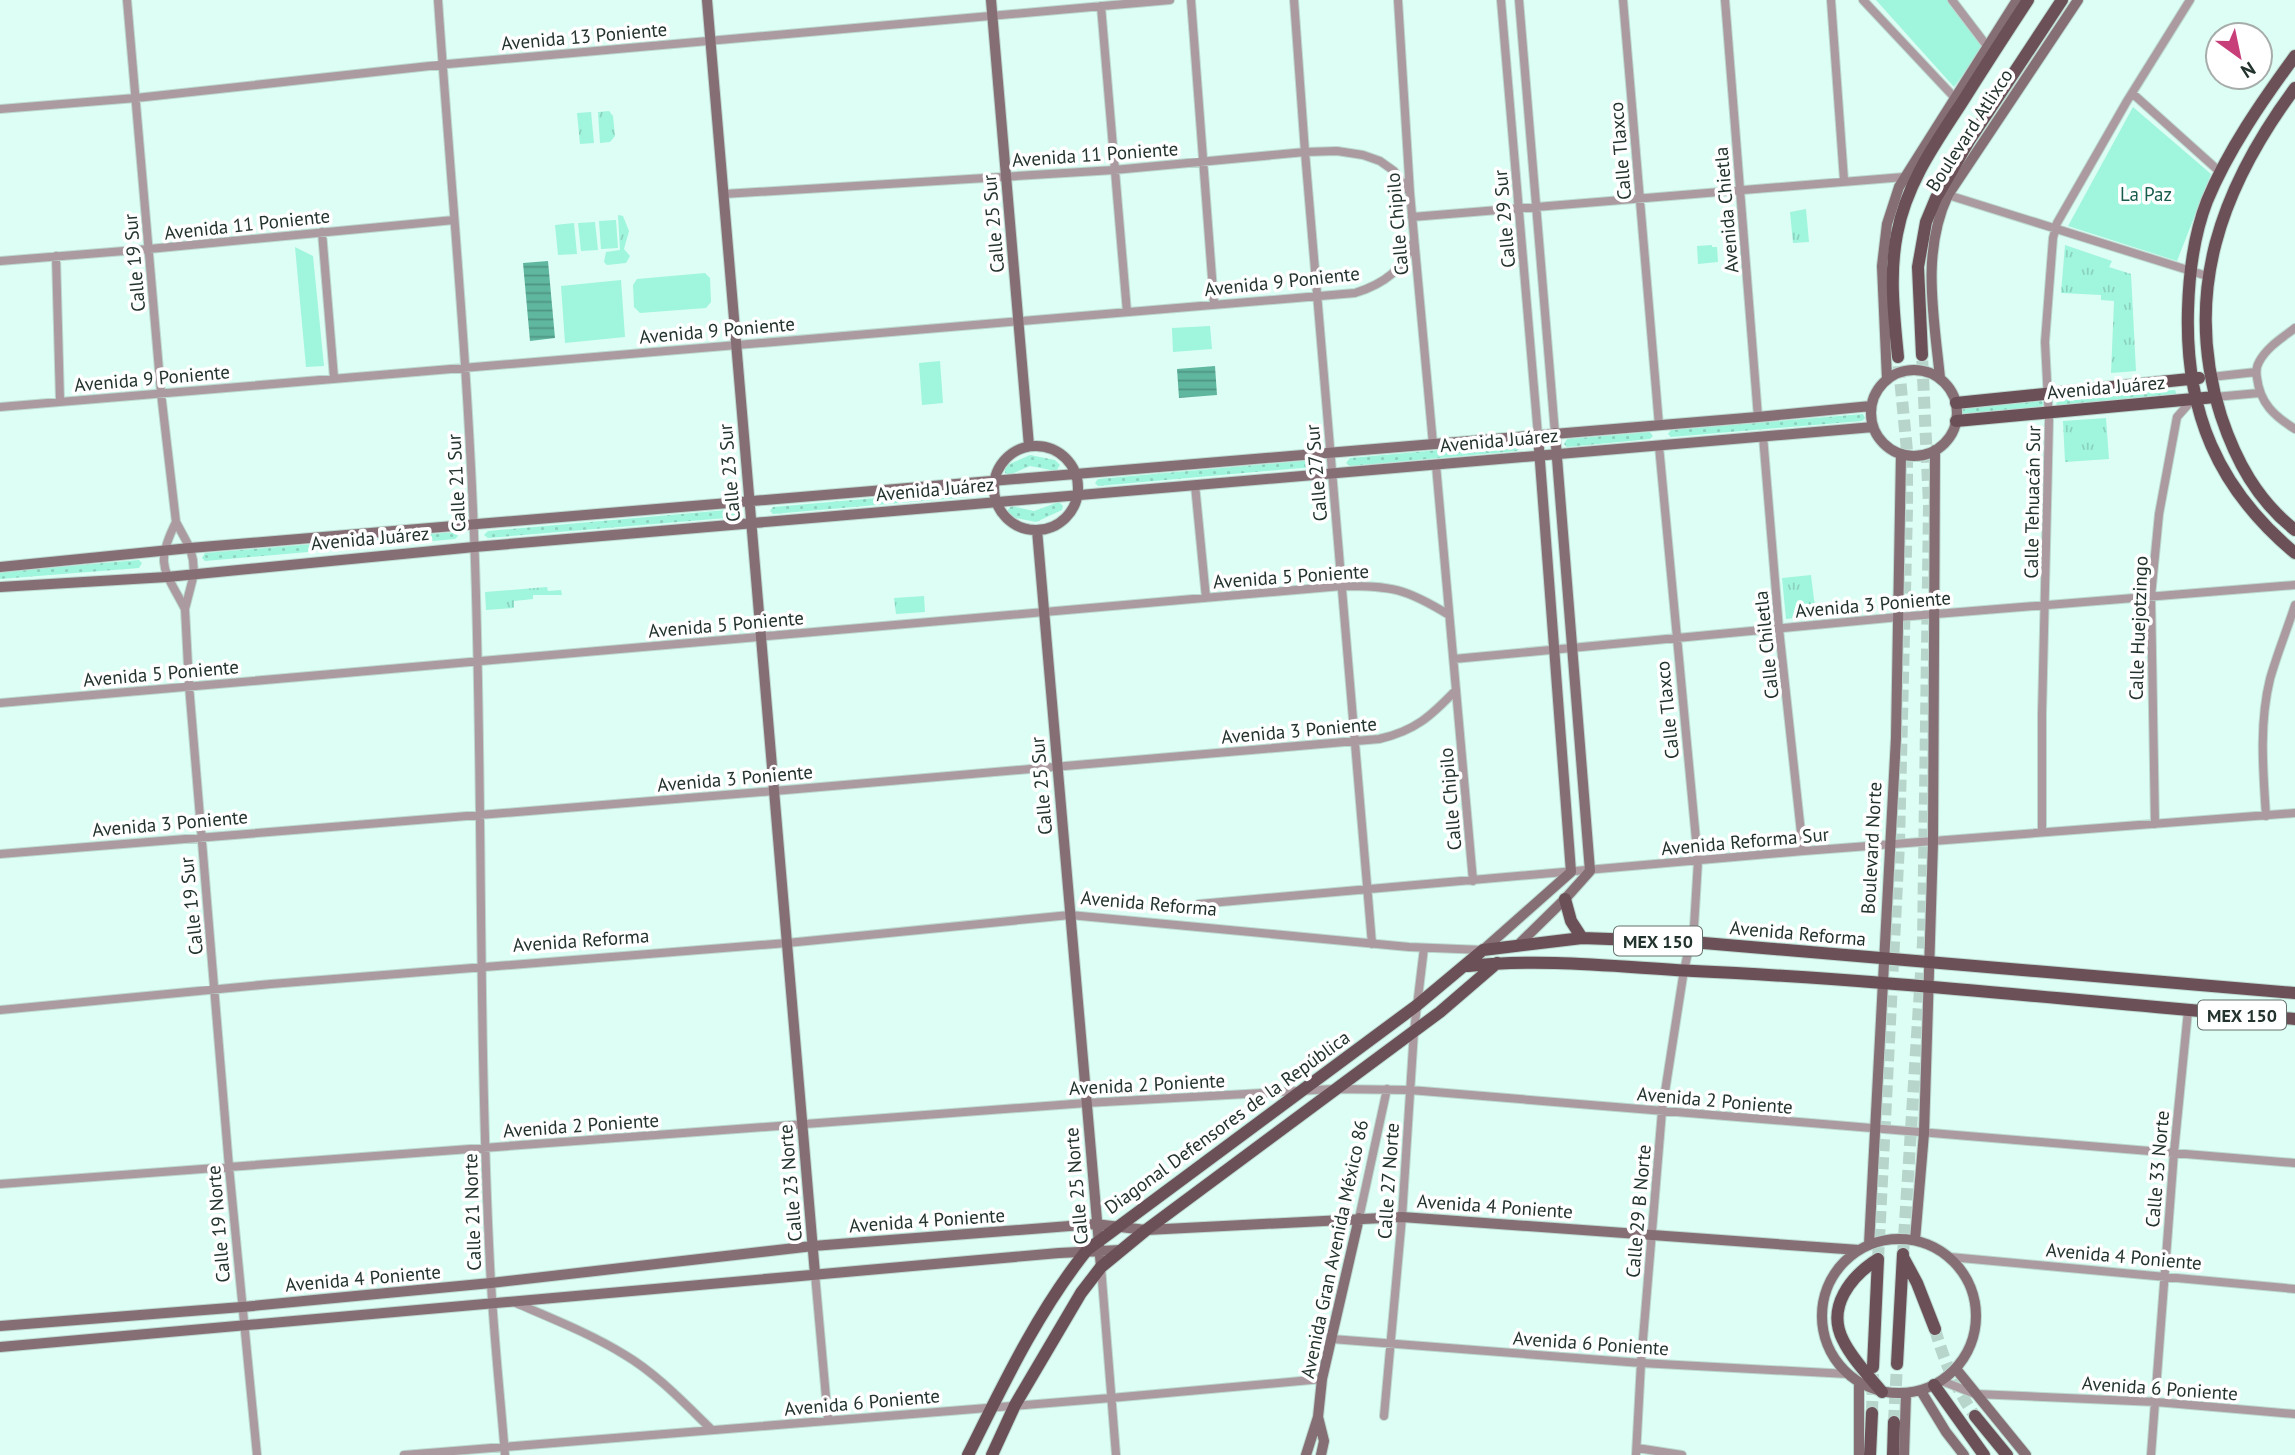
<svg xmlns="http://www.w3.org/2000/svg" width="2295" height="1455" font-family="'PT Sans',sans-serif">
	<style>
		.grass { fill: url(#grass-tufts) }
		.park { fill: #a0f5dd }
		.garden { fill: url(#garden-dots) }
		.water { fill: url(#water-rules) }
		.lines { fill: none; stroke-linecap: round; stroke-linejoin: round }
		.primary-tunnel { stroke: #b8d5cc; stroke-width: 12; stroke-dasharray: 12 6; stroke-linecap: butt }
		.street-casing { stroke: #bcd9d0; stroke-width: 10 }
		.secondary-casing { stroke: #bcd9d0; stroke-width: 12 }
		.primary-casing { stroke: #bcd9d0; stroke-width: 14 }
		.street { stroke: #ab9a9f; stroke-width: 8 }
		.secondary { stroke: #866e75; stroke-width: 10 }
		.primary { stroke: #6b5058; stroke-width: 12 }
		.labels { text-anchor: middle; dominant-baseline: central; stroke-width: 7; stroke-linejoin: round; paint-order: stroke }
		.shield { fill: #fff; stroke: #65706d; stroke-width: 2 }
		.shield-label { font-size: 18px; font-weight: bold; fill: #23332e }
		.street-label { font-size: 19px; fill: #23332e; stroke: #fff }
		.park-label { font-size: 19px; fill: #165d4d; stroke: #fff }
	</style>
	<defs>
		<pattern id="grass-tufts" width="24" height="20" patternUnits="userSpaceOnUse" patternTransform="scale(1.75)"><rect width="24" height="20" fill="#a0f5dd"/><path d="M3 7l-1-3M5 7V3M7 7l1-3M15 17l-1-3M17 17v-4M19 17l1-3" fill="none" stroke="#8ad2be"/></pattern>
		<pattern id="garden-dots" width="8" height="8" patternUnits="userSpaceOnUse" patternTransform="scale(1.75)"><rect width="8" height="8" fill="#a0f5dd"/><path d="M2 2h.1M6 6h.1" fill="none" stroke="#8ad2be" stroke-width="1.8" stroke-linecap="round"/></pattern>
		<pattern id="water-rules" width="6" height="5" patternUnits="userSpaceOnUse" patternTransform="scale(1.75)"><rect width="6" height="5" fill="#60b7a0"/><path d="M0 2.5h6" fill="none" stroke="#4f9583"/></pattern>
	</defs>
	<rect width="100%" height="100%" fill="#ddfef4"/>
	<!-- grass -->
	<path class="grass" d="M 609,111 L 613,116 L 615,136 L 610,142 L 600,143 L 598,112 Z
		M 591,112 L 594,143 L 580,144 L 577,113 Z
		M 1806,209 L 1809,242 L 1793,243 L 1790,212 Z
		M 618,215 L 623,216 L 629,231 L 624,249 L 630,256 L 626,263 L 607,265 L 604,262 L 606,252 L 620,250 Z
		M 1712,245 L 1712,247 L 1717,247 L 1718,262 L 1698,264 L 1697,246 Z
		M 2065,245 L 2112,261 L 2109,267 L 2131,274 L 2136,371 L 2111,373 L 2114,301 L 2101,300 L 2101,295 L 2061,293 Z
		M 2106,418 L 2109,459 L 2065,462 L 2063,421 Z
		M 1811,575 L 1816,616 L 1786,619 L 1782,578 Z
		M 547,587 L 548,591 L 561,590 L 562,595 L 533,595 L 533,599 L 514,601 L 514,608 L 486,610 L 485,592 Z
		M 924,596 L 925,612 L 896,614 L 894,598 Z"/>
	<!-- park -->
	<path class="park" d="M 1876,0 L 1951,0 L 1984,46 L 1954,87 Z
		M 2133,107 L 2211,174 L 2177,261 L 2068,226 Z
		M 616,220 L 618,248 L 601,249 L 599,221 Z
		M 595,222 L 598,250 L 581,251 L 578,223 Z
		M 574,223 L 577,254 L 558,255 L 555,225 Z
		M 295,247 L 313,256 L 324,366 L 306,367 Z
		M 705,273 L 710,278 L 711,302 L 706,308 L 640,313 L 634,307 L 633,285 L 637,279 Z
		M 621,280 L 625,337 L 565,343 L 561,286 Z
		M 1210,326 L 1212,349 L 1173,352 L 1172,328 Z
		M 940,361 L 943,403 L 922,405 L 919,363 Z"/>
	<!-- garden -->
	<path class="garden" d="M 2175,390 L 2177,396 L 2056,405 L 2058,400 Z
		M 2041,400 L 2044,404 L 2041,407 L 1962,414 L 1959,410 L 1960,408 Z
		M 1863,414 L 1865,418 L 1862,421 L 1671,437 L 1668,434 L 1671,430 Z
		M 1650,432 L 1653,436 L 1650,439 L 1567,447 L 1564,444 L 1567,439 Z
		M 1517,443 L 1520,447 L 1517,451 L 1350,466 L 1346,463 L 1350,458 Z
		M 1030,455 L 1055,460 L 1060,465 L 1056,471 L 1030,466 L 1009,475 L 1005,473 L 1005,466 Z
		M 1313,460 L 1316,464 L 1313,467 L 1098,486 L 1095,483 L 1098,479 Z
		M 968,490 L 971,494 L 968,497 L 773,514 L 770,511 L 773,507 Z
		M 1059,502 L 1063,506 L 1062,510 L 1036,522 L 1011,517 L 1007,511 L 1011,506 L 1034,511 Z
		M 738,509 L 741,513 L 738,517 L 488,538 L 484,535 L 488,531 Z
		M 455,532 L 458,536 L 455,539 L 205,561 L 202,558 L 205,553 Z
		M 139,560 L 142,563 L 139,568 L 0,579 L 0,572 Z"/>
	<!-- water -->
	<path class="water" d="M 548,261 L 555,338 L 530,341 L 523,263 Z
		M 1215,366 L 1217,395 L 1179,398 L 1177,369 Z"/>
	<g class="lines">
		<!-- primary-tunnel -->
		<path class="primary-tunnel" d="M 1903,1254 L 1923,942 L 1929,505 L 1922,355
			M 1878,1259 L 1899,844 L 1907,509 L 1907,451 L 1898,357
			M 1935,1329 C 1944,1361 1956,1389 1975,1416
			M 1872,1413 L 1873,1374
			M 1894,1422 L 1897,1364"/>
		<defs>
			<path id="street" d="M 127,0 L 161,393 L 176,522 L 190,548 L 193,560 L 194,574 L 185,609 L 189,685 L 229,1167 L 257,1455
				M 438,0 C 451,187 469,375 475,562 C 483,797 478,1031 490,1265 C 493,1329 500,1392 505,1455
				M 1191,0 L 1214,304
				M 1294,0 L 1305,152 L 1372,944
				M 1398,0 L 1410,193 L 1433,444
				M 1501,0 L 1538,435
				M 1519,0 L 1555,433
				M 1623,0 L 1659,425
				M 1725,0 L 1758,417
				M 1831,0 L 1844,180
				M 1863,0 L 1954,97
				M 1952,0 L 1987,46
				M 1101,6 L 1127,312
				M 2132,93 L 2220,172
				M 0,109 L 136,98 L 448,64 L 1170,0
				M 724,194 L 1114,170 L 1305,152 L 1337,151 L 1363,155 L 1380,161 L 1394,171 L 1410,193
				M 1948,195 L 2207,276
				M 1412,217 L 1904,177
				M 322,232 L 334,378
				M 56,256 L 60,401
				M 0,261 L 149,249 L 454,220
				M 2295,328 C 2282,338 2267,347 2259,362 C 2256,367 2256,372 2257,378 C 2260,403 2274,416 2295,429
				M 2211,377 L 2256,372
				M 2215,397 L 2259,393
				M 0,407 L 1355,293 C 1384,284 1404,269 1414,241
				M 1763,436 L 1779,629 L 1803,851
				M 1436,465 L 1473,881
				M 1195,485 L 1206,598
				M 176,522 C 154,566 165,570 185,609
				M 1454,659 L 1899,617 L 2295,585
				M 0,703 C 447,664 894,626 1342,586 C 1392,586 1405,588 1449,615
				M 2266,816 C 2263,771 2259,723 2270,679 C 2277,654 2287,630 2295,605
				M 2155,824 L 2151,596 L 2159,514 L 2177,417 L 2194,398
				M 2042,832 L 2042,714 L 2049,420 L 2045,342 L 2053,238 L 2057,223 L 2127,101 L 2190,0
				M 0,854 L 774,791 L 1379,739 C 1415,731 1431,716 1456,690
				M 1199,904 L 1803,851 L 2295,813
				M 0,1010 L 271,984 L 787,943 L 1070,915 L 1409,947 L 1483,950
				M 0,1184 L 1086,1103 L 1334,1089 L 1410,1090 L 2295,1163
				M 1359,1218 L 1387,1089
				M 1950,1257 L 2295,1289
				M 1101,1267 L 1116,1455
				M 815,1274 L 828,1420
				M 516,1303 C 553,1319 591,1334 625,1355 C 657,1374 685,1404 712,1430
				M 1332,1339 L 1641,1363 L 1848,1374
				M 1942,1381 L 1975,1394 L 2156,1402 L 2295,1414
				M 1384,1416 L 1402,1217 L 1414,1031 L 1424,948
				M 1637,1448 L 1682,1455
				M 404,1455 L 1111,1398 L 1322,1379
				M 1636,1455 L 1641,1363 L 1662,1111 L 1684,970 L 1694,927 L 1698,861 L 1659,446
				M 2151,1455 L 2174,1152 L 2188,1011"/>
			<path id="secondary" d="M 707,0 L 815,1274
				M 991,0 L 1029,446
				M1871 413a43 43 0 1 1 86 0a43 43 0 1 1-86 0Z
				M 1940,378 C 1934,317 1921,252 1948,195 L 2078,0
				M 1887,379 L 1882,266 L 1887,224 L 1899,187 L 2017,0
				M994 488a42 42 0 1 1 84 0a42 42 0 1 1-84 0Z
				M 1037,530 L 1101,1267
				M 0,567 L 190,548 L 1758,417 L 1871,406
				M 0,587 L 167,577 L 474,547 L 1873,427
				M 1518,945 L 1565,899 L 1590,871 L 1555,433
				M 1483,950 L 1571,872 L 1538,435
				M1822 1316a77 77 0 1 1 154 0a77 77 0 1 1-154 0Z
				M 1915,1240 L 1924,1133 L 1933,842 L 1935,450
				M 1869,1245 L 1896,738 L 1901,454
				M 0,1326 L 242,1307 L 491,1283 L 813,1246 L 1095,1224 L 1146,1230 L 1402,1217 L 1859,1250
				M 0,1347 L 1059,1253 L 1121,1250
				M 1956,1369 L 2026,1455
				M 1921,1391 L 1946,1432 L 1964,1455
				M 1318,1417 L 1324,1441 L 1321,1455
				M 1306,1455 L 1318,1417 L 1322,1379 L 1359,1218
				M 1859,1455 L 1859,1383
				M 1904,1455 L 1906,1393"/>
			<path id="primary" d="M 2295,56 C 2262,101 2228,150 2207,201 C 2193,237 2189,273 2188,310 C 2185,411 2217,488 2295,553
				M 2295,88 C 2221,188 2182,293 2221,416 C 2236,461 2257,500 2295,530
				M 1922,355 L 1918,267 L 1926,222 L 1936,198 L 1969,141 L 2062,0
				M 1898,357 C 1894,316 1889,274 1897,234 C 1906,185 1934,145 1961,104 C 1983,69 2005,35 2028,0
				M 1956,403 L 2199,378
				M 1956,421 L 2215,397
				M 1565,899 L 1571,921 L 1582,938
				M 1468,966 C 1544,958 1618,967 1694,971 C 1895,980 2095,1003 2295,1019
				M 1903,1257 L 1917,1283 L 1935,1329
				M 1878,1259 C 1851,1276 1826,1307 1843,1340 C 1852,1359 1869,1376 1882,1392
				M 1897,1364 L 1903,1254
				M 1873,1367 L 1878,1259
				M 1934,1385 L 1984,1455
				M 1975,1416 L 2007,1455
				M 968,1455 C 1003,1385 1038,1311 1087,1250 L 1416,1006 L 1483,950 L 1582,938 L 1692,942 L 2295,993
				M 992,1455 L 1015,1405 L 1081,1293 L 1101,1267 L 1146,1230 L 1440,1012 L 1497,963
				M 1870,1455 L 1872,1413
				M 1893,1455 L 1894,1422"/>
		</defs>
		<!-- street casing -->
		<use href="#street" class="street-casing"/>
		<!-- secondary casing -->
		<use href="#secondary" class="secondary-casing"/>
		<!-- primary casing -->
		<use href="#primary" class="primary-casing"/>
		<!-- street -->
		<use href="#street" class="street"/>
		<!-- secondary -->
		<use href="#secondary" class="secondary"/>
		<!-- primary -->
		<use href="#primary" class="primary"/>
	</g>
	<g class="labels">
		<!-- shield labels -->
		<g class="shield">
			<rect x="1614" y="926.5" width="88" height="29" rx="5"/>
			<rect x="2198" y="1000.5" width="88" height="29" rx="5"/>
		</g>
		<g class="shield-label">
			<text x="1658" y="941">MEX 150</text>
			<text x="2242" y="1015">MEX 150</text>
		</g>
		<!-- street labels -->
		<g class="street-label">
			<text transform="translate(584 36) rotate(-5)">Avenida 13 Poniente</text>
			<text transform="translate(1969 130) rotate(-57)">Boulevard Atlixco</text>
			<text transform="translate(1620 151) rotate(-95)">Calle Tlaxco</text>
			<text transform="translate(1095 154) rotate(-4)">Avenida 11 Poniente</text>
			<text transform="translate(1726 210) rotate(-95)">Avenida Chietla</text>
			<text transform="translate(1504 219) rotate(-95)">Calle 29 Sur</text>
			<text transform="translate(247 224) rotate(-6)">Avenida 11 Poniente</text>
			<text transform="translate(993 224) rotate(-95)">Calle 25 Sur</text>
			<text transform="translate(1397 224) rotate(-95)">Calle Chipilo</text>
			<text transform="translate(134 263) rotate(-95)">Calle 19 Sur</text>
			<text transform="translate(1282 281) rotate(-6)">Avenida 9 Poniente</text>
			<text transform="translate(717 330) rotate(-5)">Avenida 9 Poniente</text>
			<text transform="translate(152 378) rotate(-5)">Avenida 9 Poniente</text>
			<text transform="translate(2106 387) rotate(-5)">Avenida Juárez</text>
			<text transform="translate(1499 440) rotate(-5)">Avenida Juárez</text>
			<text transform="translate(729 473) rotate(-95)">Calle 23 Sur</text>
			<text transform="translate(1316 473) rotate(-95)">Calle 27 Sur</text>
			<text transform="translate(456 483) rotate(-93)">Calle 21 Sur</text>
			<text transform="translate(935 489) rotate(-5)">Avenida Juárez</text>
			<text transform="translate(2032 502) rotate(-89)">Calle Tehuacán Sur</text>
			<text transform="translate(370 538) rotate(-5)">Avenida Juárez</text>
			<text transform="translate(1291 576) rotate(-4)">Avenida 5 Poniente</text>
			<text transform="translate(1873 604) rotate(-5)">Avenida 3 Poniente</text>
			<text transform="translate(726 624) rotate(-5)">Avenida 5 Poniente</text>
			<text transform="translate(2138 628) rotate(-88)">Calle Huejotzingo</text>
			<text transform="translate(1766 645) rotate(-96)">Calle Chiletla</text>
			<text transform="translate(161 673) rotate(-5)">Avenida 5 Poniente</text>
			<text transform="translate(1667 710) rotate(-96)">Calle Tlaxco</text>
			<text transform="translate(1299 730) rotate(-5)">Avenida 3 Poniente</text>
			<text transform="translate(735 778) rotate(-5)">Avenida 3 Poniente</text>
			<text transform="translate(1041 786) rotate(-95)">Calle 25 Sur</text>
			<text transform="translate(1450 799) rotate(-95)">Calle Chipilo</text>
			<text transform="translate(170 823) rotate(-5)">Avenida 3 Poniente</text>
			<text transform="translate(1745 841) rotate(-5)">Avenida Reforma Sur</text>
			<text transform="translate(1871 848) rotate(-87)">Boulevard Norte</text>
			<text transform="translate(1149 903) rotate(5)">Avenida Reforma</text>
			<text transform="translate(191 906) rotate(-96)">Calle 19 Sur</text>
			<text transform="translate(1798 933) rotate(5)">Avenida Reforma</text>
			<text transform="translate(581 940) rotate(-4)">Avenida Reforma</text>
			<text transform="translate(1147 1084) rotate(-3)">Avenida 2 Poniente</text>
			<text transform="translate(1715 1100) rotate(5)">Avenida 2 Poniente</text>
			<text transform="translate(1227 1122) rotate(-36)">Diagonal Defensores de la República</text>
			<text transform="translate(581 1125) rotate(-4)">Avenida 2 Poniente</text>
			<text transform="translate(2157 1169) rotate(-85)">Calle 33 Norte</text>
			<text transform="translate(1388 1181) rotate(-86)">Calle 27 Norte</text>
			<text transform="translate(790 1183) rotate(-95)">Calle 23 Norte</text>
			<text transform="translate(1076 1186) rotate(-95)">Calle 25 Norte</text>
			<text transform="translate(1495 1206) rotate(4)">Avenida 4 Poniente</text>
			<text transform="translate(1638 1211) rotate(-85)">Calle 29 B Norte</text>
			<text transform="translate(472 1212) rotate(-92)">Calle 21 Norte</text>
			<text transform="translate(927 1220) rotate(-4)">Avenida 4 Poniente</text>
			<text transform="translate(218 1224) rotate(-95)">Calle 19 Norte</text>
			<text transform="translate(1334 1249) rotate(-78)">Avenida Gran Avenida México 86</text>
			<text transform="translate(2124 1256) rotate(5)">Avenida 4 Poniente</text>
			<text transform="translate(363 1278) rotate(-5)">Avenida 4 Poniente</text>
			<text transform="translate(1591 1343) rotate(4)">Avenida 6 Poniente</text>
			<text transform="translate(2160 1388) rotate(4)">Avenida 6 Poniente</text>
			<text transform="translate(862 1402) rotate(-5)">Avenida 6 Poniente</text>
		</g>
		<!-- park labels -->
		<g class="park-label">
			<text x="2146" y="194">La Paz</text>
		</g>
	</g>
	<!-- north arrow -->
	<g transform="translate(2239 56) rotate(147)"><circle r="33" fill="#ffffff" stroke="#a7adab" stroke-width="2"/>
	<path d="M0-5L12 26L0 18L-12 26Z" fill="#c73e79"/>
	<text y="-10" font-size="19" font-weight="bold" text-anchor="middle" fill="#23332e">N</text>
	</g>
</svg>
